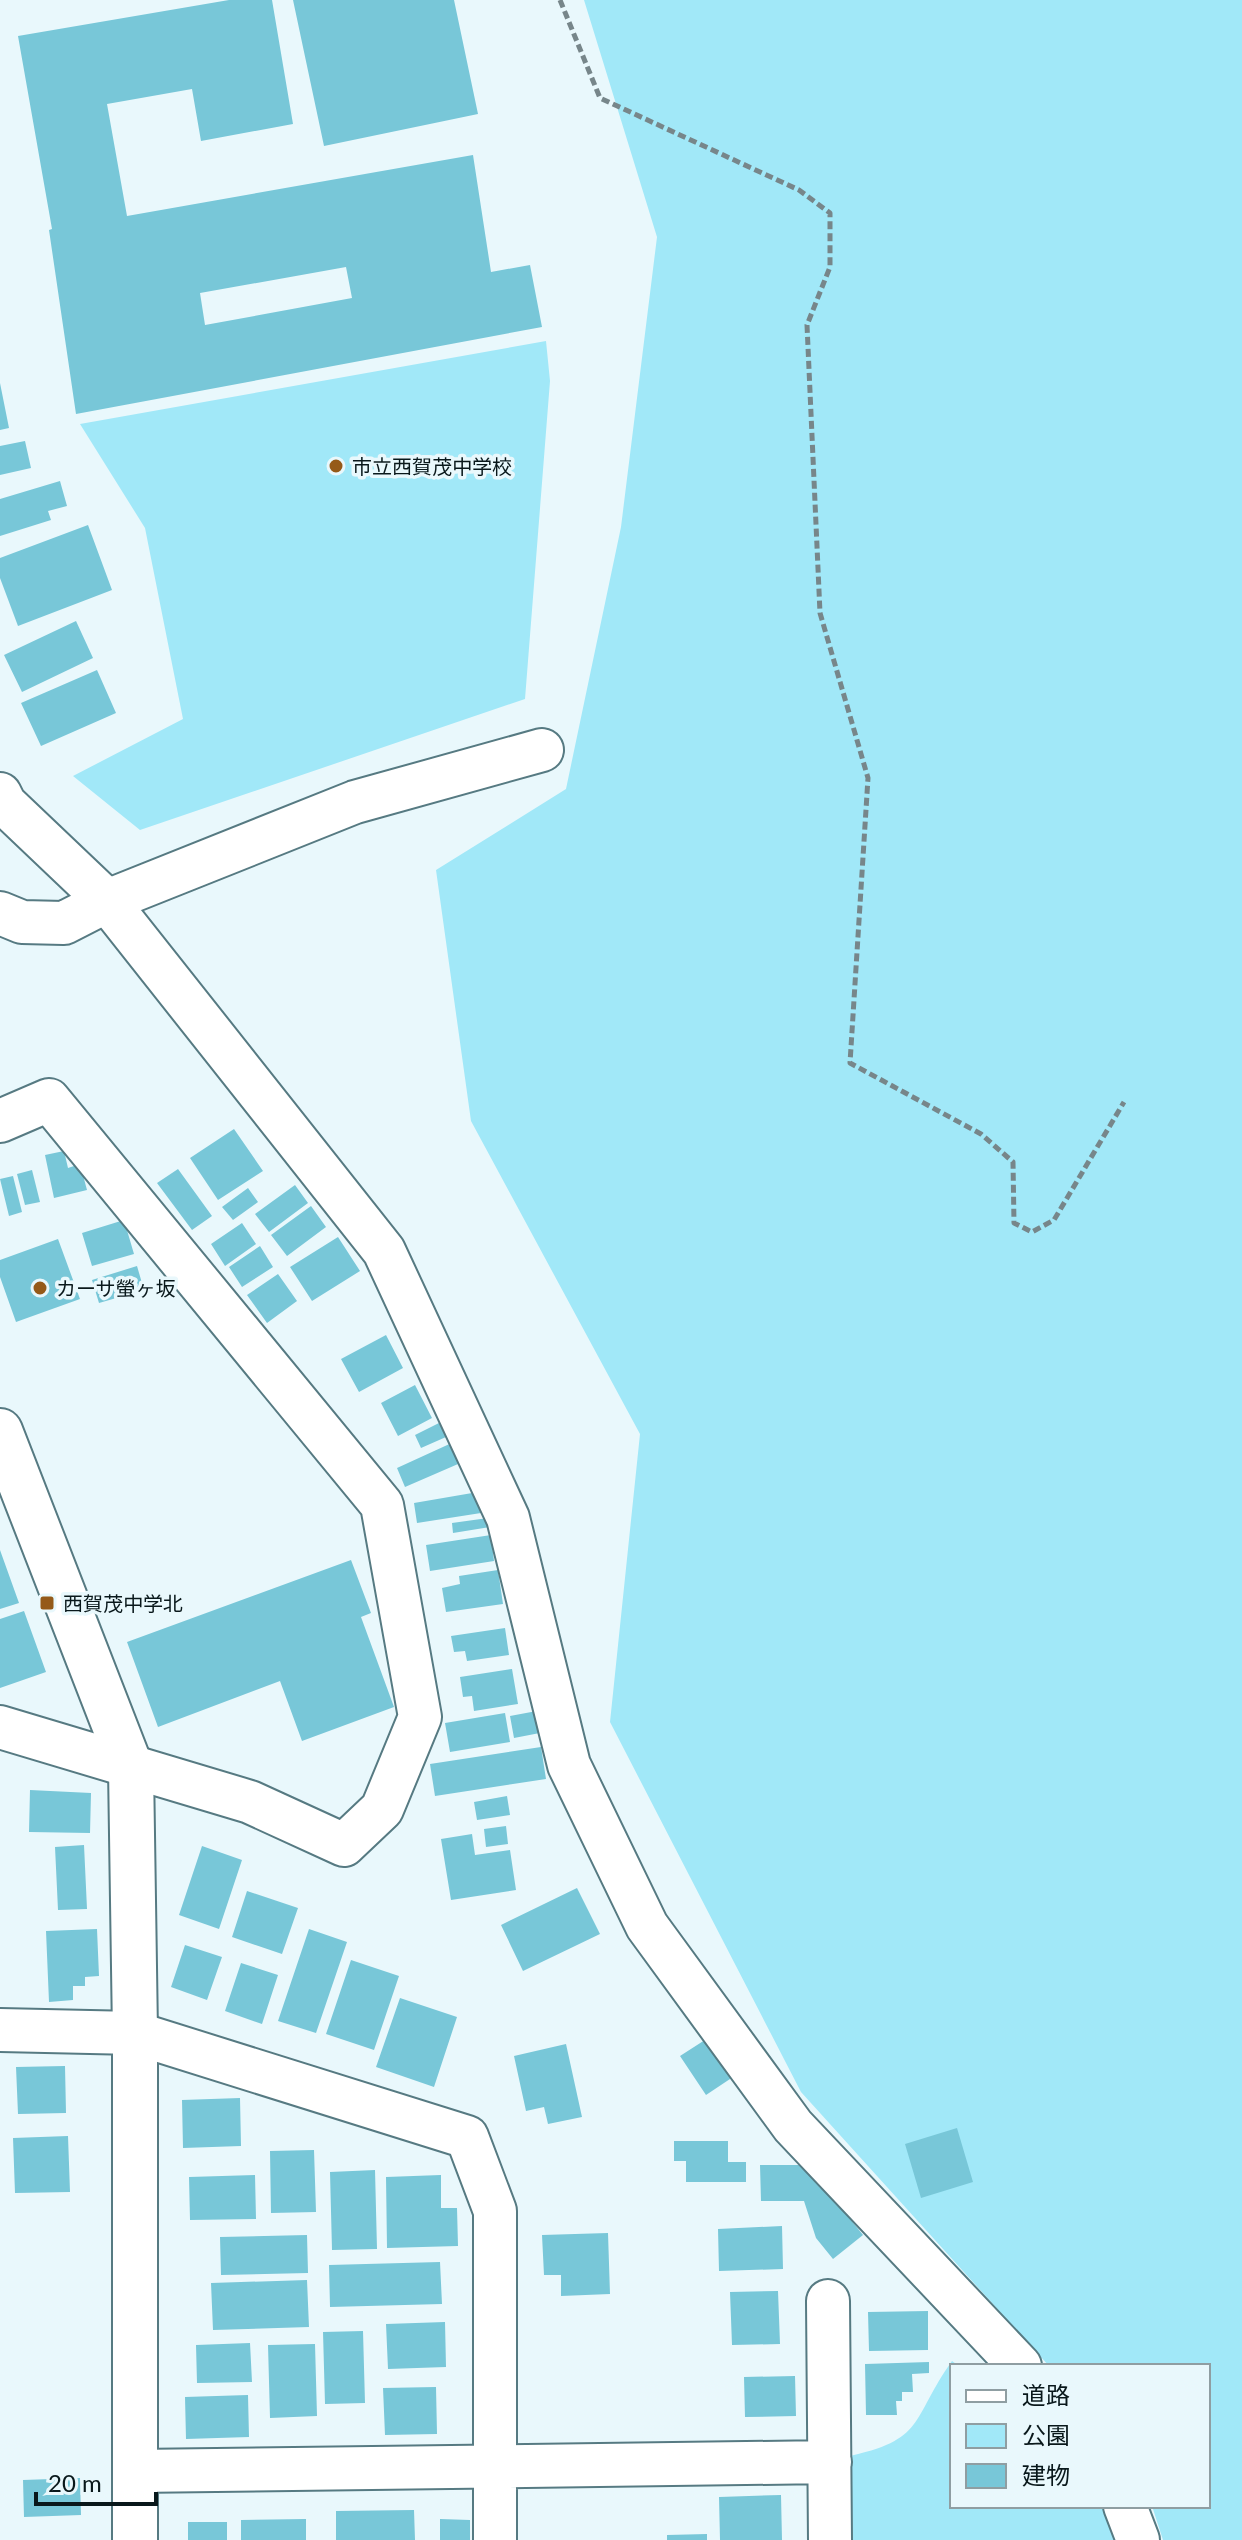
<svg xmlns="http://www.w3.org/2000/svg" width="1242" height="2540" font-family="Lato,'Noto Sans JP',sans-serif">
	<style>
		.green { fill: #a1e8f8 }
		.building { fill: #78c7d8; fill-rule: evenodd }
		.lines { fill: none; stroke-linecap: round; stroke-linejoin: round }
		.street-casing { stroke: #567a82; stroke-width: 46 }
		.secondary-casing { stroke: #567a82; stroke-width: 48 }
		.path { stroke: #77868a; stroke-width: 5; stroke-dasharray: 8 4; stroke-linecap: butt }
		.street { stroke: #fff; stroke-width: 42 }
		.secondary { stroke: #fff; stroke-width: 44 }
		.poi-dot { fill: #955a19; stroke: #e9f8fc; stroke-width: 3 }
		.labels { text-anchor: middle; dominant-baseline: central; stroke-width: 7; stroke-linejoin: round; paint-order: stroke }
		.poi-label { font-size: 20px; fill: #09181b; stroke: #e9f8fc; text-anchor: start }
	</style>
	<rect width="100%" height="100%" fill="#e9f8fc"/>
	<!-- green -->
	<path class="green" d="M 584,0 L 1242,0 L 1242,2540 L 1163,2540 L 1152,2506 L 1208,2506 L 1208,2366 L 1049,2366 L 801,2092 L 610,1722 L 640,1434 L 471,1121 L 436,870 L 566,789 L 621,527 L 657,237 Z
		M 546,341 L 550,381 L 525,699 L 140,830 L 73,776 L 183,719 L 145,528 L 80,424 Z
		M 952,2361 L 959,2366 L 952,2366 L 952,2506 L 1104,2506 L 1117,2540 L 847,2540 L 845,2457 C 927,2440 910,2420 952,2361 Z"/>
	<!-- building -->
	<path class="building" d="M 229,0 L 272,0 L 293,124 L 201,141 L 192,89 L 107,104 L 127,216 L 473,155 L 491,272 L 530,265 L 542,327 L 76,414 L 49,230 L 52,229 L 18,36 ZM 346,267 L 352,298 L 205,325 L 200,293 Z
		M 293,0 L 454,0 L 478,114 L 324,146 Z
		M 0,383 L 9,428 L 0,430 Z
		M 25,441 L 31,468 L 0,475 L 0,446 Z
		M 60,481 L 67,506 L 48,511 L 51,520 L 0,536 L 0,499 Z
		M 88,525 L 112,590 L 18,626 L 0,578 L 0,558 Z
		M 76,621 L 93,658 L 22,692 L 4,655 Z
		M 97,670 L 116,713 L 41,746 L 21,703 Z
		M 234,1129 L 263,1171 L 218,1200 L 190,1158 Z
		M 64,1151 L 68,1168 L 80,1164 L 87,1190 L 54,1198 L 45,1155 Z
		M 178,1169 L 212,1216 L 192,1230 L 157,1183 Z
		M 32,1170 L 40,1202 L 25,1205 L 17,1174 Z
		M 13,1176 L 22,1212 L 9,1216 L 0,1179 Z
		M 295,1185 L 308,1203 L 269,1232 L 255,1214 Z
		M 248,1188 L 258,1202 L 233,1220 L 222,1207 Z
		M 311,1206 L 326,1227 L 287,1256 L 271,1235 Z
		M 124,1220 L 134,1254 L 92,1266 L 82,1233 Z
		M 242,1223 L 256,1244 L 225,1266 L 211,1244 Z
		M 338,1237 L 360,1271 L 312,1301 L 290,1267 Z
		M 58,1239 L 80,1299 L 16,1322 L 0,1277 L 0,1260 Z
		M 260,1246 L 273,1267 L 242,1287 L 229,1267 Z
		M 137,1266 L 144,1290 L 99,1303 L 92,1280 Z
		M 278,1274 L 297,1301 L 267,1323 L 247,1295 Z
		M 386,1335 L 403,1368 L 359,1392 L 341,1359 Z
		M 415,1385 L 432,1418 L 398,1436 L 381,1403 Z
		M 439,1423 L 446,1437 L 421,1448 L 415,1435 Z
		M 456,1441 L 465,1461 L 405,1487 L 397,1468 Z
		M 478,1492 L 481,1513 L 417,1523 L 414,1503 Z
		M 488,1518 L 490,1527 L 453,1533 L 452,1523 Z
		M 491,1535 L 494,1561 L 430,1571 L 426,1545 Z
		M 0,1550 L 19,1603 L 0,1609 Z
		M 351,1560 L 371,1613 L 361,1617 L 394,1707 L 302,1741 L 280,1681 L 158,1727 L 127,1642 Z
		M 498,1570 L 503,1604 L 446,1612 L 442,1588 L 460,1584 L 459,1576 Z
		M 24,1611 L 46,1672 L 0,1688 L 0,1619 Z
		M 505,1628 L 509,1655 L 467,1661 L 465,1651 L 454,1652 L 451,1636 Z
		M 512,1669 L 518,1704 L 474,1711 L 472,1696 L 463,1697 L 460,1677 Z
		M 542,1710 L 545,1732 L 514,1738 L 510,1716 Z
		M 505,1713 L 510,1742 L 450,1752 L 445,1723 Z
		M 541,1747 L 546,1779 L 435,1796 L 430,1764 Z
		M 30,1790 L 91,1793 L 90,1833 L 29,1832 Z
		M 507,1796 L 510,1815 L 477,1820 L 474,1802 Z
		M 506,1826 L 508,1844 L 486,1847 L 484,1829 Z
		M 472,1834 L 475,1855 L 510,1850 L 516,1890 L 451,1900 L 441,1839 Z
		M 84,1845 L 87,1909 L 58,1910 L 55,1847 Z
		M 202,1846 L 242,1860 L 219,1929 L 179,1915 Z
		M 577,1888 L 600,1934 L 523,1971 L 501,1925 Z
		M 247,1891 L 298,1908 L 282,1954 L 232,1937 Z
		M 97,1929 L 99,1976 L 85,1977 L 85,1986 L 73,1986 L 73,2000 L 49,2002 L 46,1931 Z
		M 309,1929 L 347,1942 L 316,2033 L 278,2021 Z
		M 185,1945 L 222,1957 L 207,2000 L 171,1987 Z
		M 351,1960 L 399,1976 L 374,2050 L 326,2034 Z
		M 241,1963 L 278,1975 L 262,2024 L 225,2011 Z
		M 400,1998 L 457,2017 L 434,2087 L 376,2067 Z
		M 708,2038 L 733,2077 L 706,2095 L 680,2056 Z
		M 566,2044 L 582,2117 L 548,2124 L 544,2107 L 526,2111 L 514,2056 Z
		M 65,2066 L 66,2113 L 18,2114 L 16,2067 Z
		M 240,2098 L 241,2146 L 183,2148 L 182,2100 Z
		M 957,2128 L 973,2182 L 921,2198 L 905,2144 Z
		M 68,2136 L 70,2192 L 15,2193 L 13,2138 Z
		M 674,2141 L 728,2141 L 728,2162 L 746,2162 L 746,2182 L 686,2182 L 686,2161 L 674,2161 Z
		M 314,2150 L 316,2212 L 271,2213 L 270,2151 Z
		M 760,2165 L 807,2165 L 863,2235 L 833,2259 L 816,2238 L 804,2201 L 761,2201 Z
		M 375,2170 L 377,2249 L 332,2250 L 330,2172 Z
		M 255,2175 L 256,2219 L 190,2220 L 189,2177 Z
		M 441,2175 L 441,2208 L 457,2208 L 458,2246 L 387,2248 L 386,2177 Z
		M 782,2226 L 783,2269 L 719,2271 L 718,2229 Z
		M 608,2233 L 610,2294 L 561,2296 L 561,2275 L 544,2275 L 542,2235 Z
		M 307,2235 L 308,2273 L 221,2275 L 220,2237 Z
		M 440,2262 L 442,2304 L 330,2307 L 329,2265 Z
		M 307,2280 L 309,2327 L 213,2330 L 211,2283 Z
		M 778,2291 L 780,2344 L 732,2345 L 730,2292 Z
		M 928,2311 L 928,2350 L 869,2351 L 868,2312 Z
		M 445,2322 L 446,2367 L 388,2369 L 386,2324 Z
		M 363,2331 L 365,2403 L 325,2404 L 323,2332 Z
		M 250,2343 L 252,2382 L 197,2383 L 196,2345 Z
		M 315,2344 L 317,2416 L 270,2418 L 268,2345 Z
		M 929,2362 L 929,2373 L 912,2374 L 913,2392 L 902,2392 L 902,2401 L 896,2401 L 897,2415 L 866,2415 L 865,2364 Z
		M 795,2376 L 796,2416 L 745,2417 L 744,2377 Z
		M 436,2387 L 437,2434 L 385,2435 L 383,2388 Z
		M 248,2395 L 249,2437 L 186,2439 L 185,2397 Z
		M 80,2478 L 81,2515 L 24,2517 L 23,2480 Z
		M 781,2495 L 782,2540 L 720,2540 L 719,2497 Z
		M 414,2510 L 415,2540 L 336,2540 L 336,2511 Z
		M 306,2519 L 306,2540 L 241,2540 L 241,2520 Z
		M 440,2519 L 470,2520 L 470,2540 L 440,2540 Z
		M 188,2522 L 227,2522 L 227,2540 L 188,2540 Z
		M 707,2534 L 707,2540 L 667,2540 L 667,2535 Z"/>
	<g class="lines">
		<defs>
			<path id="street" d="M 0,794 L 5,804 L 107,901 L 384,1251 L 508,1518 L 569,1765 L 647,1926 L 793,2126 L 1020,2366
				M 0,913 L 22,922 L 64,923 L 107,901 L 355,802 L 542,750
				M 0,1121 L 49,1100 L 382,1505 L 420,1717 L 382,1809 L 344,1845 L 250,1802 L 0,1727
				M 0,2030 L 135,2033 L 467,2137 L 495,2211 L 495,2540
				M 828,2301 L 830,2540
				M 135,2471 L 830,2462
				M 1125,2506 L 1138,2540"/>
			<path id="secondary" d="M 0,1431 L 131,1768 L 135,2033 L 135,2540"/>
		</defs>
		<!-- street casing -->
		<use href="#street" class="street-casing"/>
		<!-- secondary casing -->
		<use href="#secondary" class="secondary-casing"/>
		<!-- path -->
		<path class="path" d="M 560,0 L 600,98 L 799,190 L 830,213 L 830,267 L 807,325 L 820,613 L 868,778 L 850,1063 L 981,1134 L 1013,1162 L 1014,1223 L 1032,1232 L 1054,1220 L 1124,1102"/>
		<!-- street -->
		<use href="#street" class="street"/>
		<!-- secondary -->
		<use href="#secondary" class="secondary"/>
	</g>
	<!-- markers -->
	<g class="poi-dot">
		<circle cx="336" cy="466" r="8"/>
		<circle cx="40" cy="1288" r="8"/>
		<rect x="39" y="1595" width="16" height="16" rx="4"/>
	</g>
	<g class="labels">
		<!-- poi labels -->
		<g class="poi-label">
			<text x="352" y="466">市立西賀茂中学校</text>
			<text x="56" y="1288">カーサ螢ヶ坂</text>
			<text x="63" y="1603">西賀茂中学北</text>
		</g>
	</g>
	<!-- legend -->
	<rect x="950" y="2364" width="260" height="144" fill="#e9f8fc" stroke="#8f9ea2" stroke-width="2"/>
	<rect x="966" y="2390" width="40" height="12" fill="#ffffff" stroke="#8f9ea2" stroke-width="2"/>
	<text x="1022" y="2404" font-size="24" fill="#09181b">道路</text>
	<rect x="966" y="2424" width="40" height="24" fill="#a1e8f8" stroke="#8f9ea2" stroke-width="2"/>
	<text x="1022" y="2444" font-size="24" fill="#09181b">公園</text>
	<rect x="966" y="2464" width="40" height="24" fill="#78c7d8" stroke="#8f9ea2" stroke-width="2"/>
	<text x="1022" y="2484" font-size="24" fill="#09181b">建物</text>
	<!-- scale -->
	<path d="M36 2492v12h120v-12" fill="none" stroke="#09181b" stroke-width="4"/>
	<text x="48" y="2492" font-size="24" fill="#09181b" stroke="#e9f8fc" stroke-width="6" paint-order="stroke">20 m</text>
</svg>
